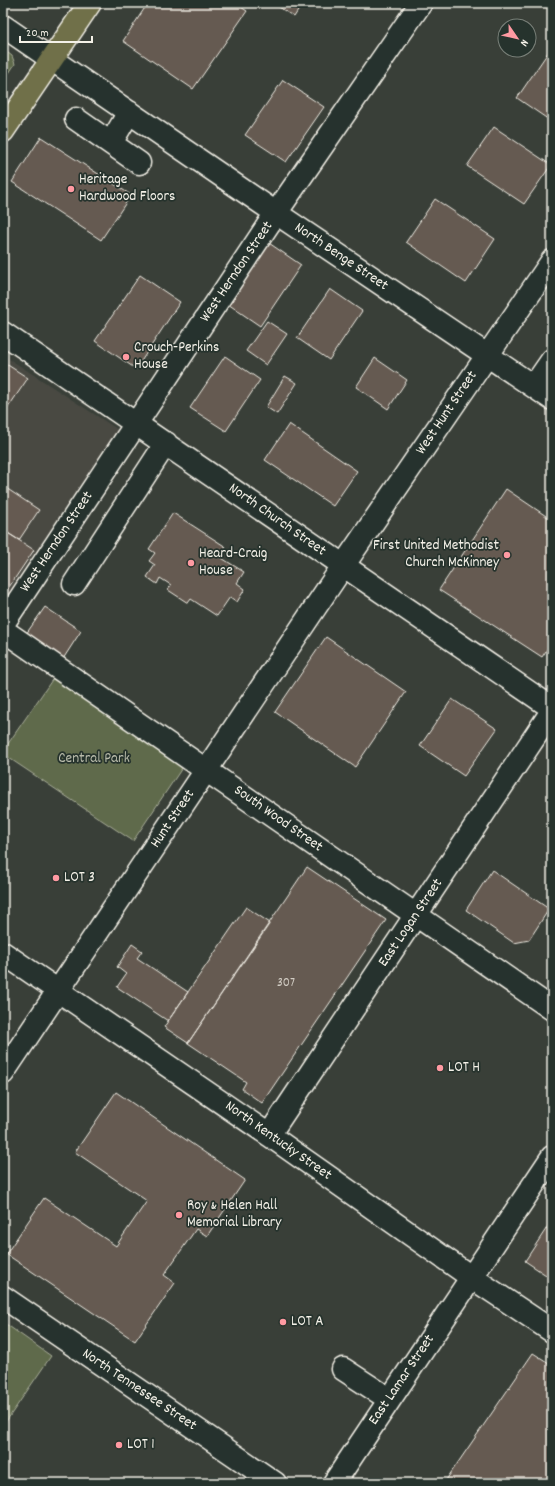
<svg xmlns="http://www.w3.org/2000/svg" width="555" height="1486" font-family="Dekko,sans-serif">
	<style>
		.built { fill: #494a43 }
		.green { fill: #5f6b4c; stroke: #aaae9a }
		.building { fill: #655a51; stroke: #f4f1e8 }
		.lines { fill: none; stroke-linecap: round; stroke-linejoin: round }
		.minor-casing { stroke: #f4f1e8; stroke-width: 25 }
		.major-casing { stroke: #f4f1e8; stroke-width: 25 }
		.minor { stroke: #26332d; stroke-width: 22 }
		.major { stroke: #6f704a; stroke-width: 22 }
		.poi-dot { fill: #ff9aa2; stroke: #26332d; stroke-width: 1.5 }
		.labels { text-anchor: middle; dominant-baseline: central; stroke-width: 3.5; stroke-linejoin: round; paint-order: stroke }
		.number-label { font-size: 13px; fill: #d0cbc2 }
		.poi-label { font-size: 15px; fill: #f4f1e8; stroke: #26332d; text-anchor: start }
		.street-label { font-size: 15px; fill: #f4f1e8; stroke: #26332d }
		.park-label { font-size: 15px; fill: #b8bbaa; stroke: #26332d }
	</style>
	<rect width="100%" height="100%" fill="#393f38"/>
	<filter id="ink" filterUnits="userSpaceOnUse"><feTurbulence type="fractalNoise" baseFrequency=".025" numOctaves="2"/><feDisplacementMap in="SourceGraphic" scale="8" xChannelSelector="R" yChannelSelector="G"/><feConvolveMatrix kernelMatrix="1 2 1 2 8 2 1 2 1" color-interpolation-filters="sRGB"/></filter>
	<g filter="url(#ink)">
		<!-- built -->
		<path class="built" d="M 3,355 L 120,431 L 3,605 Z"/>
		<!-- green -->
		<path class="green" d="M 3,49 L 12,56 L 15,64 L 3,82 Z
			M 54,677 L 184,765 L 133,841 L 3,754 L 3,751 Z
			M 3,1322 L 51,1356 L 3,1426 Z"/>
		<!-- building -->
		<path class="building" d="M 148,3 L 239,3 L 238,5 L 247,11 L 193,89 L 123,41 Z
			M 273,3 L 303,3 L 294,17 Z
			M 549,51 L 552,53 L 552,122 L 517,98 Z
			M 283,80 L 324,107 L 286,162 L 245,135 Z
			M 494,127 L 551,165 L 524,204 L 467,166 Z
			M 41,137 L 131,195 L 101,240 L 12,182 Z
			M 435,199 L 495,239 L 466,283 L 406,242 Z
			M 266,241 L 301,265 L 260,326 L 225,302 Z
			M 140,275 L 180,302 L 136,369 L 95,341 Z
			M 330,289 L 362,311 L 329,360 L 297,338 Z
			M 267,321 L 287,334 L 266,365 L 246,351 Z
			M 225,356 L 260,380 L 226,431 L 190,408 Z
			M 375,358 L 407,380 L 388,409 L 356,387 Z
			M 3,362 L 28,378 L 3,415 Z
			M 285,376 L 297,383 L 277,414 L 266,407 Z
			M 289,424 L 357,471 L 333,506 L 265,460 Z
			M 3,486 L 39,510 L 19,540 L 3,530 Z
			M 506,489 L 552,520 L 552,642 L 542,657 L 439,590 Z
			M 173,513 L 226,547 L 220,557 L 244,572 L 237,583 L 245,589 L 237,602 L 230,597 L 217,616 L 191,599 L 188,603 L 168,590 L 171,585 L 160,578 L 157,584 L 147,577 L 155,565 L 149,561 L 155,553 L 149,549 Z
			M 3,530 L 34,550 L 3,596 Z
			M 45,607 L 81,631 L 63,659 L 26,634 Z
			M 326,637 L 406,692 L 355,767 L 275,712 Z
			M 452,699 L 497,729 L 464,776 L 420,746 Z
			M 307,867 L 386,920 L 262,1103 L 242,1089 L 246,1082 L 188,1043 Z
			M 492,870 L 549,909 L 529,940 L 514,943 L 466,910 Z
			M 246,907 L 270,923 L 188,1043 L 164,1027 Z
			M 132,944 L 142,951 L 137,958 L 188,992 L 168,1021 L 117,987 L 126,974 L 117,967 Z
			M 116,1092 L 245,1180 L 207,1236 L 196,1229 L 164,1275 L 175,1283 L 135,1341 L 6,1254 L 44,1198 L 116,1246 L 147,1201 L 75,1152 Z
			M 552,1220 L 552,1279 L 525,1261 Z
			M 533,1353 L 552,1365 L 552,1483 L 444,1483 Z"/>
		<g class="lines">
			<defs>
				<path id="minor" d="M 3,26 L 276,213 L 552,399
					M 76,119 L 139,163
					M 111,143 L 129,112
					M 3,333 L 552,708
					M 534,386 L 552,360
					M 74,584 L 166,443
					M 3,624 L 276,213 L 421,3
					M 3,630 L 552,1009
					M 3,953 L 269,1135 L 471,1277 L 552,1331
					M 3,1073 L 343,566 L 552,261
					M 269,1135 L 552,711
					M 3,1297 L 275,1483
					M 343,1369 L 389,1399
					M 334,1483 L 552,1157"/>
				<path id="major" d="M 3,131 L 90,3"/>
			</defs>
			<!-- minor casing -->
			<use href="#minor" class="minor-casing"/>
			<!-- major casing -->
			<use href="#major" class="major-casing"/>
			<!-- minor -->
			<use href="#minor" class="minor"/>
			<!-- major -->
			<use href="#major" class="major"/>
		</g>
	</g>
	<!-- markers -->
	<g class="poi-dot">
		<circle cx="71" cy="189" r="4"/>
		<circle cx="126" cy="357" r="4"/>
		<circle cx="507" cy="555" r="4"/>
		<circle cx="191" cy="563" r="4"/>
		<circle cx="56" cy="878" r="4"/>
		<circle cx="440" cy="1068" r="4"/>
		<circle cx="179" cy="1215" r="4"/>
		<circle cx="283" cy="1322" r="4"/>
		<circle cx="119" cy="1445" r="4"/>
	</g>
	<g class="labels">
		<!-- number labels -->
		<g class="number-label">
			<text x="286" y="983">307</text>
		</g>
		<!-- poi labels -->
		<g class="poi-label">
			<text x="79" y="180">Heritage<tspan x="79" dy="17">Hardwood Floors</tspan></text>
			<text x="134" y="348">Crouch-Perkins<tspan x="134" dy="17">House</tspan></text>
			<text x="499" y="546" text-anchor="end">First United Methodist<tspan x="499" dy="17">Church McKinney</tspan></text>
			<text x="199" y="554">Heard-Craig<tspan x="199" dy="17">House</tspan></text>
			<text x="64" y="878">LOT 3</text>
			<text x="448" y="1068">LOT H</text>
			<text x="187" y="1206">Roy &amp; Helen Hall<tspan x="187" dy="17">Memorial Library</tspan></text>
			<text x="291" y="1322">LOT A</text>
			<text x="127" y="1445">LOT 1</text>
		</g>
		<!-- street labels -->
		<g class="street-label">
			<text transform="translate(341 257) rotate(34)">North Benge Street</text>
			<text transform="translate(237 272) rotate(-56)">West Herndon Street</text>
			<text transform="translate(447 413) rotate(-56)">West Hunt Street</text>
			<text transform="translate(277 520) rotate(35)">North Church Street</text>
			<text transform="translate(57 542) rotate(-56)">West Herndon Street</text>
			<text transform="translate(173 819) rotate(-56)">Hunt Street</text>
			<text transform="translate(278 819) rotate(35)">South Wood Street</text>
			<text transform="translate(411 923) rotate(-56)">East Logan Street</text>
			<text transform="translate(278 1141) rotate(35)">North Kentucky Street</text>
			<text transform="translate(402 1380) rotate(-56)">East Lamar Street</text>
			<text transform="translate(139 1390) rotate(34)">North Tennessee Street</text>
		</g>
		<!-- park labels -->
		<g class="park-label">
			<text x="94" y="759">Central Park</text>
		</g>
	</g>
	<!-- margin -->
	<rect width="555" height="1486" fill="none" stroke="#26332d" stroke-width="16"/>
	<rect x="8" y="8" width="539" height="1470" fill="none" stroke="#f4f1e8" stroke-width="1.5" filter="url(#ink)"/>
	<!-- north arrow -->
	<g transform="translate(517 38) rotate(124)"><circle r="19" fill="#26332d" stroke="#787f78"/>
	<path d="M0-3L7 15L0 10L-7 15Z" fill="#ff9aa2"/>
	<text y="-6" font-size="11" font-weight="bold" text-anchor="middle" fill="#f4f1e8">N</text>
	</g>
	<!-- scale -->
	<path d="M20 36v6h72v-6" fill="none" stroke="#f4f1e8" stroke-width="2"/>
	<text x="26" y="36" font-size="12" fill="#f4f1e8" stroke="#26332d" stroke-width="3" paint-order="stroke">20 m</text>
</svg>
